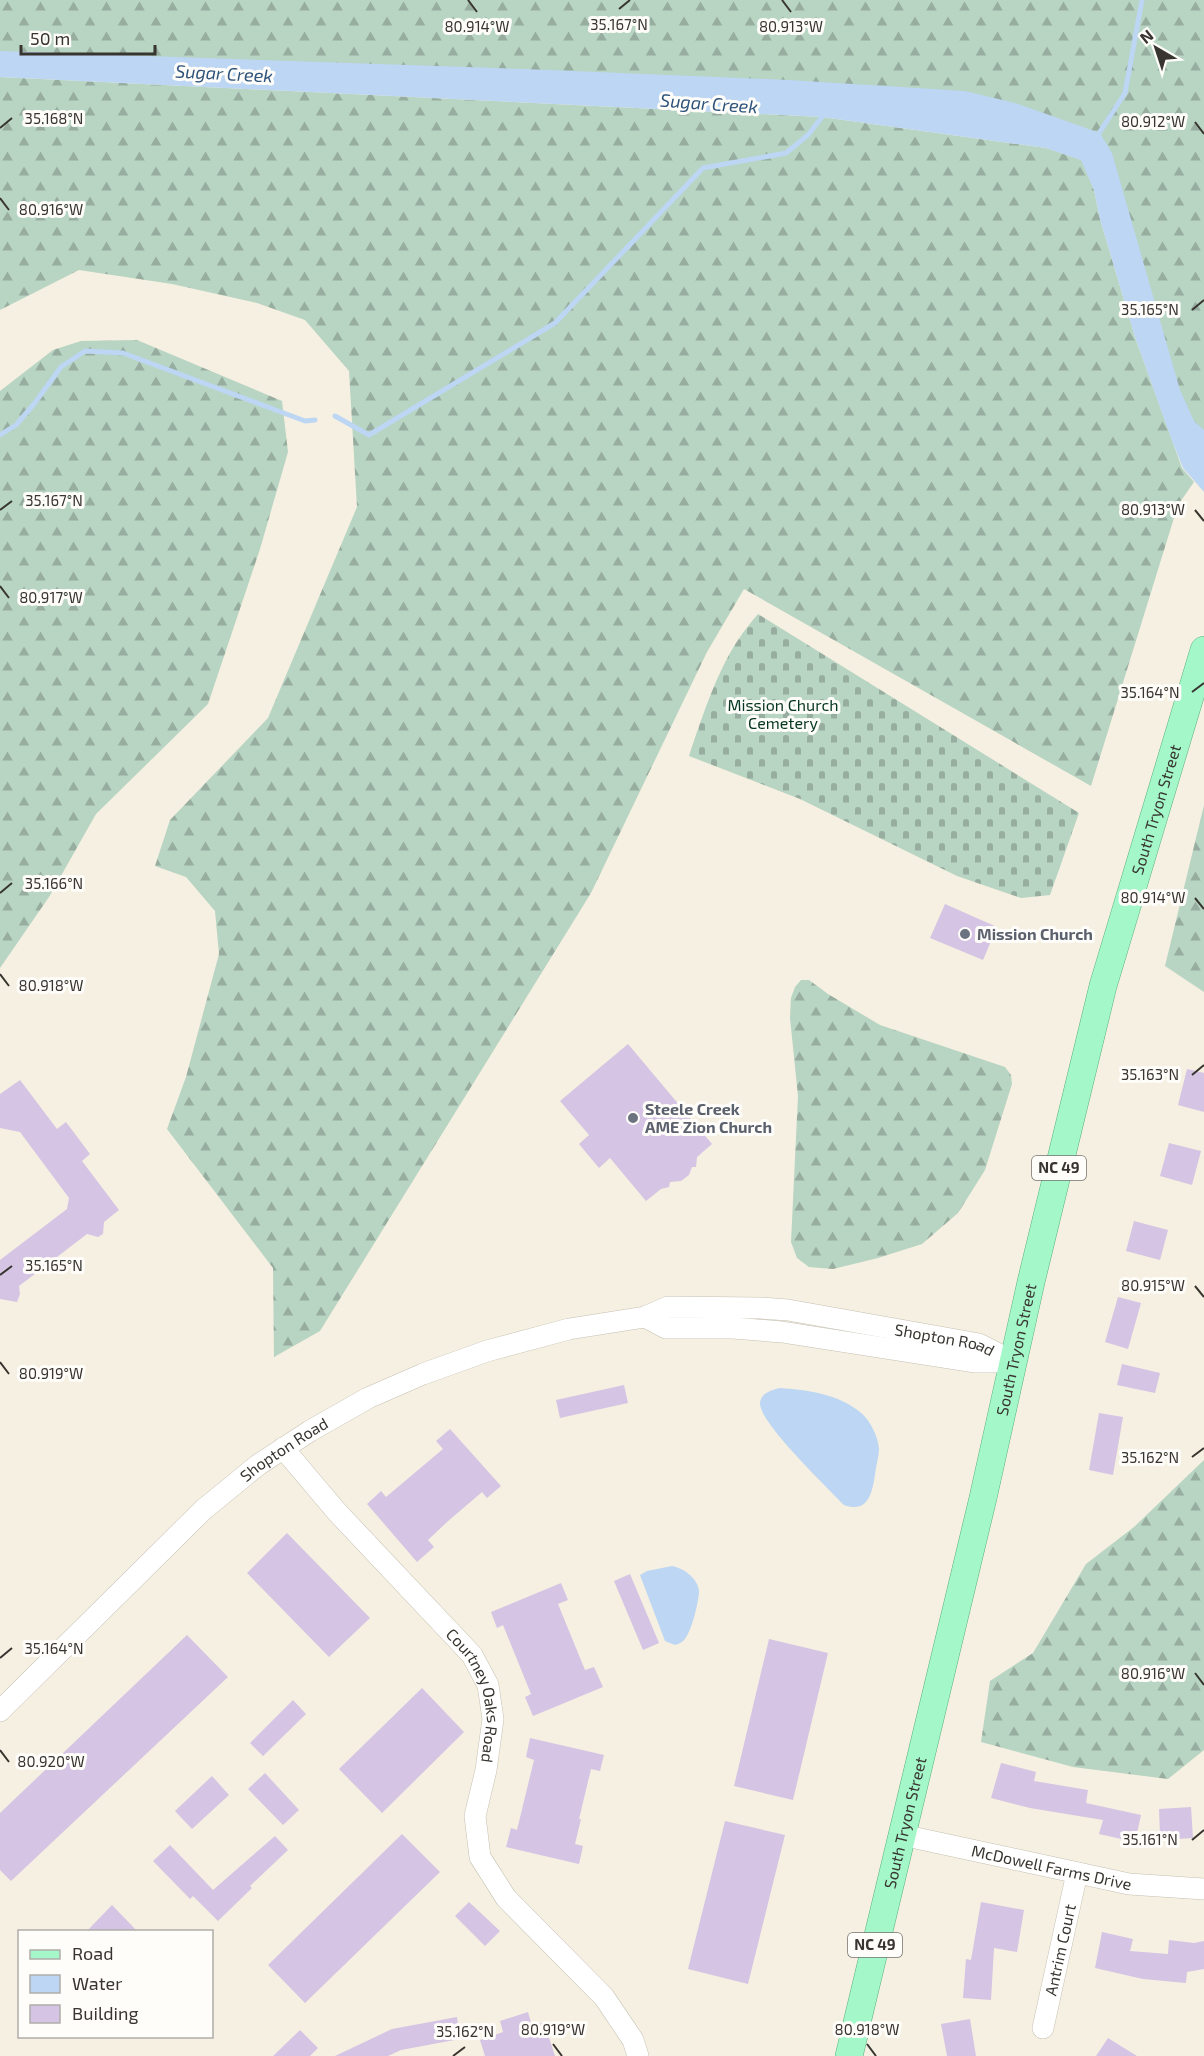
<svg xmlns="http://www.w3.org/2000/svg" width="1204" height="2056" font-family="'Exo 2',sans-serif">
<defs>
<pattern id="forest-firs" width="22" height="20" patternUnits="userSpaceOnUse" patternTransform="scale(1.5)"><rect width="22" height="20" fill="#b8d4c3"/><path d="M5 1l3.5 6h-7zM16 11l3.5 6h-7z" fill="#97ad9f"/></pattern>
<pattern id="cemetery-stones" width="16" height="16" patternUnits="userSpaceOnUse" patternTransform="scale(1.5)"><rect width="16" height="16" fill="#b8d4c3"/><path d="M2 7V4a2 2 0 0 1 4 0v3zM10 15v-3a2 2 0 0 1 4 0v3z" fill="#97ad9f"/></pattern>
</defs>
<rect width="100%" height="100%" fill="#f5f0e1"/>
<path fill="url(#forest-firs)" d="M0,0H1204V439L1185,423L1090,147L990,122L0,64Z
M0,77L822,117L1046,148L1082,160L1094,190L1100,219L1135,337L1182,468L1194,482L1178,505L1091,786L744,589L707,652L591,893L320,1331L274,1357L273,1268L167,1129L186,1077L219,954L215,911L186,877L155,866L170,820L268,718L357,507L349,371L305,320L257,303L172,284L79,270L0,310Z
M137,340L282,401L288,452L260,549L208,704L96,814L49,897L0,968V391L53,350L81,341Z
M1204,805V992L1165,966Z
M801,980H809L828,994L880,1025L1005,1067L1011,1075L1012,1084L985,1170L958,1213L922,1244L878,1258L833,1269L809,1267L797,1258L791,1242L798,1096L790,1018L791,998L795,987Z
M1204,1460V1750L1168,1779L1073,1767L981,1742L990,1681L1033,1653L1086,1564L1134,1527Z"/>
<path fill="url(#cemetery-stones)" d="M758,614L1079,813L1050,895L1021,898L957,876L800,799L689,756C701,720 717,671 738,640C744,631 751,622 758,614Z"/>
<path fill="#bdd6f3" d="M0,51L550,70L789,80L965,91L1015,103L1100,133L1112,153L1180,390L1194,421L1204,430V492L1183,468L1171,438L1135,337L1100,219L1094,190L1081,160L1046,148L822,117L0,77Z
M780,1388C808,1390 838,1394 860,1412C870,1420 878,1436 879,1449C879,1455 877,1462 876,1468C873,1487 871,1515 844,1505C827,1487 761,1424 760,1404C760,1393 772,1390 780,1388Z
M672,1566C683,1568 698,1578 699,1591C699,1601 691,1635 683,1641C681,1643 678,1644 675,1645L665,1641L640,1575L647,1571Z"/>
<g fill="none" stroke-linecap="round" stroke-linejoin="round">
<path stroke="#bdd6f3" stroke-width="5" d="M1096,138L1125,93L1142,0
M335,416L369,435L555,323L703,168L786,153L808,135L825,113
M0,435L16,425L34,404L61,367L85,351L123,353L305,421L315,420"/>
</g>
<path fill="#d5c4e4" d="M945,904L997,927L983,960L930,938Z
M628,1044L712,1144L697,1157L696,1167H692L689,1175L681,1181L670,1182L669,1187L661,1189L646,1201L610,1158L599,1168L579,1144L589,1135L560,1101Z
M1187,1069L1204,1073V1112L1178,1105Z
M20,1080L57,1129L66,1122L90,1154L82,1161L119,1210L104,1222L103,1234L98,1237L87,1234L19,1286L20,1294L17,1302L0,1299V1260L67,1209L69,1198L20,1132L0,1128V1094Z
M1169,1143L1201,1151L1192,1185L1160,1176Z
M1134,1221L1168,1230L1160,1260L1126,1251Z
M1118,1297L1141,1303L1128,1349L1105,1342Z
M1122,1364L1160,1373L1155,1393L1117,1385Z
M624,1385L628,1403L560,1418L556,1400Z
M1099,1413L1123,1417L1113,1475L1089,1470Z
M450,1429L501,1486L487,1498L482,1492L447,1522L428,1540L434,1547L417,1562L367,1504L381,1491L386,1497L443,1449L436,1441Z
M287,1533L370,1618L329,1657L247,1573Z
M630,1574L659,1643L643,1650L614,1581Z
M561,1583L568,1600L558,1604L585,1670L594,1667L603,1687L533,1716L525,1697L531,1694L503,1625L497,1628L491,1612Z
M187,1635L228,1677L11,1881L0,1870V1813Z
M769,1639L828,1653L793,1800L734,1786Z
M422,1688L464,1732L382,1813L339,1769Z
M293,1700L306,1714L263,1756L250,1743Z
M530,1738L604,1755L600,1771L591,1769L579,1819H581L575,1844L583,1846L579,1864L506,1847L511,1828L517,1830L534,1760L526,1757Z
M1001,1763L1036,1772L1034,1781L1088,1790L1086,1803L1141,1815L1135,1842L1099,1834L1103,1820L1030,1808L991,1798Z
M265,1773L299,1810L283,1825L248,1789Z
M212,1776L229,1795L192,1829L175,1811Z
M1191,1807L1193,1838L1177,1839V1835L1160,1836L1159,1809Z
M725,1821L785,1835L748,1984L688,1969Z
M402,1834L440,1872L305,2003L268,1965Z
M275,1836L288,1850L250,1886L252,1888L218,1921L193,1896L190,1899L153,1861L170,1845L213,1890Z
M469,1902L500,1931L485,1946L455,1916Z
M981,1902L1024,1910L1017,1952L994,1948L991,2000L963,1998L966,1959L971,1960Z
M112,1905L138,1932H86Z
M1102,1932L1133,1939L1130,1951L1168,1954L1169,1940L1194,1943L1204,1941V1969L1187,1972L1186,1983L1143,1979L1095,1968Z
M528,2012L532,2026L544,2022L555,2056H485L480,2040L503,2032L500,2021Z
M457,2017L460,2039L401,2050L388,2056H335L392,2029Z
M970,2019L976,2056H947L941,2024Z
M300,2030L318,2048L310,2056H273Z
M1108,2038L1137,2056H1096Z"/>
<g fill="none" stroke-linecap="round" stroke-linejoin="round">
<defs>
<g id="minor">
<path d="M645,1317L666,1328H733L782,1332L974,1362H1010"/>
<path id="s1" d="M283,1448L337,1512L472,1655L488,1685L493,1719L486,1770L475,1816L480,1857L506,1898L604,1997L633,2040L638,2056"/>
<path id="s2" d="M0,1711L203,1510L258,1465L310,1431L368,1398L423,1374L487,1351L569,1329L645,1317L668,1307L760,1308L788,1310L979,1344L1014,1362"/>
<path id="s3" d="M902,1835L1129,1884L1204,1889"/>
<path id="s4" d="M1043,2028L1077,1873"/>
</g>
<g id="major">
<path id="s5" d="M849,2056L983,1498L1031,1282L1103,986L1204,650"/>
</g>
</defs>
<use href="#minor" stroke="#c5c0b2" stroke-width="22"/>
<use href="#major" stroke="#57b07c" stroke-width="28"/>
<use href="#minor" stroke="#fff" stroke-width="21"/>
<use href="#major" stroke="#a4f7c9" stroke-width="27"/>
</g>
<path fill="none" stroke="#383530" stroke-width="2" d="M468,0L477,12M782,0L791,12M619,9L630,0M1195,122L1204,134M0,128L12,118M0,198L9,210M1192,310L1204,300M0,510L12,501M1195,510L1204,521M0,586L9,598M1192,692L1204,683M0,893L12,883M1195,898L1204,909M0,974L9,986M1192,1075L1204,1065M0,1275L12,1266M1195,1286L1204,1297M0,1362L9,1374M1192,1457L1204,1448M0,1658L12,1648M1195,1673L1204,1685M0,1750L9,1762M1192,1840L1204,1830M553,2044L562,2056M867,2044L876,2056M453,2056L465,2047"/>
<g fill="#6b7280" stroke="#fefdfa" stroke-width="2">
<circle cx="965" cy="934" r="6"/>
<circle cx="633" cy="1118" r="6"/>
</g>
<g text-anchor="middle" stroke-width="6" stroke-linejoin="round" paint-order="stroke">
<g fill="#fefdfa" stroke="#73716d" stroke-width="1.5">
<rect x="1032" y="1156" width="54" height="24" rx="4.5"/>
<rect x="848" y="1933" width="54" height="24" rx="4.5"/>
</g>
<g font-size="15" font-weight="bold" fill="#383530">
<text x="1059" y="1173">NC 49</text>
<text x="875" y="1950">NC 49</text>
</g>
<g font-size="16" fill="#053621" stroke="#fefdfa">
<text x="783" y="711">Mission Church<tspan x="783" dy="18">Cemetery</tspan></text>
</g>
<g font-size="16" fill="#383530" stroke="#fefdfa">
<text dy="6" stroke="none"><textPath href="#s5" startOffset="1284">South Tryon Street</textPath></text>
<text dy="6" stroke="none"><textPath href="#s2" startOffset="1080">Shopton Road</textPath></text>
<text dy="6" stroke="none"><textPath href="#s5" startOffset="726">South Tryon Street</textPath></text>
<text dy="6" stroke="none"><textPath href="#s2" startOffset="387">Shopton Road</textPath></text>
<text dy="6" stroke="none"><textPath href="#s1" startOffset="320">Courtney Oaks Road</textPath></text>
<text dy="6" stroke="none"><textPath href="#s5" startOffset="240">South Tryon Street</textPath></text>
<text dy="6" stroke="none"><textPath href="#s3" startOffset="153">McDowell Farms Drive</textPath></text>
<text dy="6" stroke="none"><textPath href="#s4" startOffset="80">Antrim Court</textPath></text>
</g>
<g font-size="16" font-weight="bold" fill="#5b616d" stroke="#fefdfa" text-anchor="start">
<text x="977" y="940">Mission Church</text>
<text x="645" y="1115">Steele Creek<tspan x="645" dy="18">AME Zion Church</tspan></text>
</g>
<g font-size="18" font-style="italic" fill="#2f547b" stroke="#fefdfa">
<text transform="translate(224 74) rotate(3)" y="6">Sugar Creek</text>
<text transform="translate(709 104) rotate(4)" y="6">Sugar Creek</text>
</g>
</g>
<g font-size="15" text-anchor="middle" fill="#383530" stroke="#fefdfa" stroke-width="6" stroke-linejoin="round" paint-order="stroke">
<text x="619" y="30">35.167°N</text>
<text x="791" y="32">80.913°W</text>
<text x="477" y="32">80.914°W</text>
<text x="54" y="124">35.168°N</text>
<text x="1153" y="127">80.912°W</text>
<text x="51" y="215">80.916°W</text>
<text x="1150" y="315">35.165°N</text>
<text x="54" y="506">35.167°N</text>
<text x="1153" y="515">80.913°W</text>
<text x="51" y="603">80.917°W</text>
<text x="1150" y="698">35.164°N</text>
<text x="54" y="889">35.166°N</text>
<text x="1153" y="903">80.914°W</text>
<text x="51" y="991">80.918°W</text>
<text x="1150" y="1080">35.163°N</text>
<text x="54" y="1271">35.165°N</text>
<text x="1153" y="1291">80.915°W</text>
<text x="51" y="1379">80.919°W</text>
<text x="1150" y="1463">35.162°N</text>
<text x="54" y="1654">35.164°N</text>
<text x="1153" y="1679">80.916°W</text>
<text x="51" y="1767">80.920°W</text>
<text x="1150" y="1845">35.161°N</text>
<text x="553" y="2035">80.919°W</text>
<text x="867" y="2035">80.918°W</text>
<text x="465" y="2037">35.162°N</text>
</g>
<rect x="18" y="1930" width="195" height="108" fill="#fefdfa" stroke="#afada9" stroke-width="1.5"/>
<rect x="30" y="1950" width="30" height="9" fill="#a4f7c9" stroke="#afada9" stroke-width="1.5"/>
<text x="72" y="1960" font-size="18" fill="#383530">Road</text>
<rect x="30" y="1975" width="30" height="18" fill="#bdd6f3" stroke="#afada9" stroke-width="1.5"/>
<text x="72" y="1990" font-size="18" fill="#383530">Water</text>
<rect x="30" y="2005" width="30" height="18" fill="#d5c4e4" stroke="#afada9" stroke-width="1.5"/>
<text x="72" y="2020" font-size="18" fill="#383530">Building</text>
<g transform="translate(1156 48) rotate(321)" stroke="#fefdfa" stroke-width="4.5" paint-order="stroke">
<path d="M0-4.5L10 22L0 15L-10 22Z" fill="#383530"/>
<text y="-9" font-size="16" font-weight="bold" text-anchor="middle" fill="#383530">N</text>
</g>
<path d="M21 45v9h134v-9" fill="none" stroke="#383530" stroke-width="3"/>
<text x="30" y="45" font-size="18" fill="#383530" stroke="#fefdfa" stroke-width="4.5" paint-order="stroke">50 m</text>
</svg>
